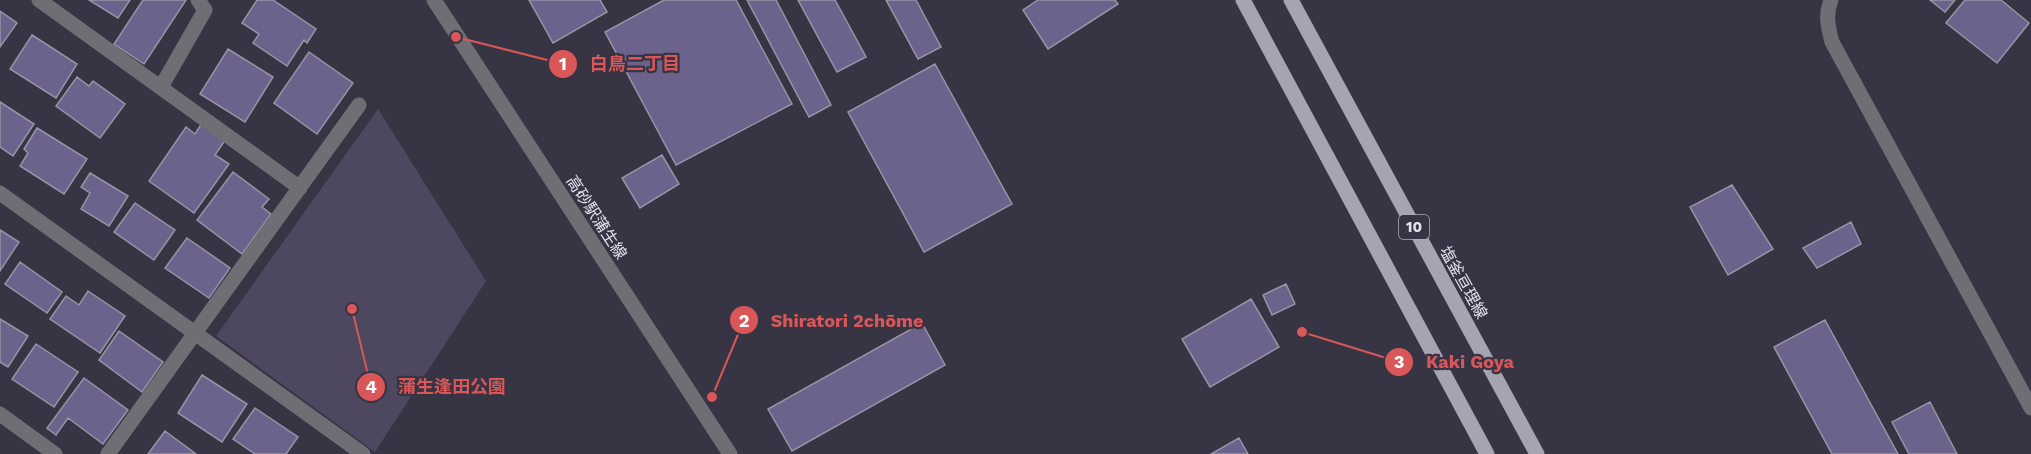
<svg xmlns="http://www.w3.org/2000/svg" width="2031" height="454" font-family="'Work Sans','Noto Sans JP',sans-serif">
<rect width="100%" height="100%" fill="#373443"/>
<path fill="#4d485f" d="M378,109L486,281L375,452L216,336Z"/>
<path fill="#6b638b" stroke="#9794a6" stroke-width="1.5" d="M89,0H130L118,18Z
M143,0H186L144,64L114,44Z
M257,0H273L316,29L307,43L304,40L287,66L253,43L259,34L242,23Z
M529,0H600L607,12L553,43Z
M664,0H736L792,104L676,165L605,32Z
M747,0H776L831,105L809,117Z
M798,0H835L866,57L837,72Z
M886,0H916L941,47L918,59Z
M1038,0H1115L1118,4L1048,49L1023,10Z
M1930,0H1955L1945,12Z
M1965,0H2001L2029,23L1997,63L1946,23Z
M0,11L17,23L0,47Z
M32,35L77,64L56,98L10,69Z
M228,49L273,77L245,122L200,94Z
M309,52L353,83L317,134L274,103Z
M935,64L1012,204L924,252L848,112Z
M77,77L89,86L93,81L125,104L100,138L56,106Z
M0,102L34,124L13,156L0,147Z
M202,123L226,139L215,155L229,164L194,213L149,181L186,127L195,134Z
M37,128L87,159L64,194L20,166L28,153L24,149Z
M662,155L679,184L640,208L622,178Z
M233,172L269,199L262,207L271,214L242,254L197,220Z
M90,173L128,196L109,226L81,209L90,193L81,187Z
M1732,185L1773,249L1728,275L1690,207Z
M135,203L175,230L154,260L114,232Z
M1851,222L1861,244L1817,268L1803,248Z
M0,230L19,242L0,271Z
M187,238L230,268L209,298L165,268Z
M20,262L62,292L47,313L5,284Z
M1286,284L1295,304L1272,315L1263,295Z
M88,291L125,316L100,353L50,319L66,296L79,305Z
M1251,299L1279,347L1210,387L1182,339Z
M0,319L28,336L8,367L0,362Z
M1825,320L1898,454H1832L1774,347Z
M922,323L945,365L792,451L768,409Z
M119,331L163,362L142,392L99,360Z
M36,344L78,372L54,407L12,379Z
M202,375L247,404L222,442L178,413Z
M84,378L128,410L103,444L68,418L56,435L47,428Z
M1930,402L1957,454H1909L1892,422Z
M255,408L298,437L286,454H255L233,439Z
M165,431L196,454H148Z
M1239,438L1248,454H1211Z"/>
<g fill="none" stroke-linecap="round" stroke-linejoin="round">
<path stroke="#6f6e75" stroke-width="15" d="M39,0L300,188
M161,87L205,10L198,0
M0,193L363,454
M0,414L55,454
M108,454L359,105"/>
<path stroke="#6f6e75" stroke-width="15" d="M434,0L730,454
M1831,0C1825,15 1828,27 1832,42L2031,408"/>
<path stroke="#a6a3b3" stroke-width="15" d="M1243,0L1487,454
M1291,0L1537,454"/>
</g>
<g text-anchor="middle" stroke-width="4.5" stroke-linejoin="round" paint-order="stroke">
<rect fill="#373443" stroke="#afadb9" stroke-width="1.5" x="1399" y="215" width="30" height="24" rx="4.5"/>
<g font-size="15" font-weight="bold" fill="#e3e1eb">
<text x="1414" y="232">10</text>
</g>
<g font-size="16" fill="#e3e1eb" stroke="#373443">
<text transform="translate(597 217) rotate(57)" y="6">高砂駅蒲生線</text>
<text transform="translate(1464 282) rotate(61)" y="6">塩釜亘理線</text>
</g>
</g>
<path fill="none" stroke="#d95659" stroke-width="2" d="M456 37L563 64M712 397L744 320M1302 332L1399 362M352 309L371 387"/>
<g fill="#d95659" stroke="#373443" stroke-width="2">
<circle cx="456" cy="37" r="6"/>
<circle cx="712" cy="397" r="6"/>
<circle cx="1302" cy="332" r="6"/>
<circle cx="352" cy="309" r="6"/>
<circle cx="563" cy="64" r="15"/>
<circle cx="744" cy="320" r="15"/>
<circle cx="1399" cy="362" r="15"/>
<circle cx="371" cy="387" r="15"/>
</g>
<g font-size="18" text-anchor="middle" font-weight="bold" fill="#fff">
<text x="563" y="70">1</text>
<text x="744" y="327">2</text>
<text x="1399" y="368">3</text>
<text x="371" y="393">4</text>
</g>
<g font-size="18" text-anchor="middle" font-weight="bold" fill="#d95659" stroke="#373443" stroke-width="4.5" stroke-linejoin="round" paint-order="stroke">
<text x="635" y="70">白鳥二丁目</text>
<text x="847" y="327">Shiratori 2chōme</text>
<text x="1470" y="368">Kaki Goya</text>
<text x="452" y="393">蒲生逢田公園</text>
</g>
</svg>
